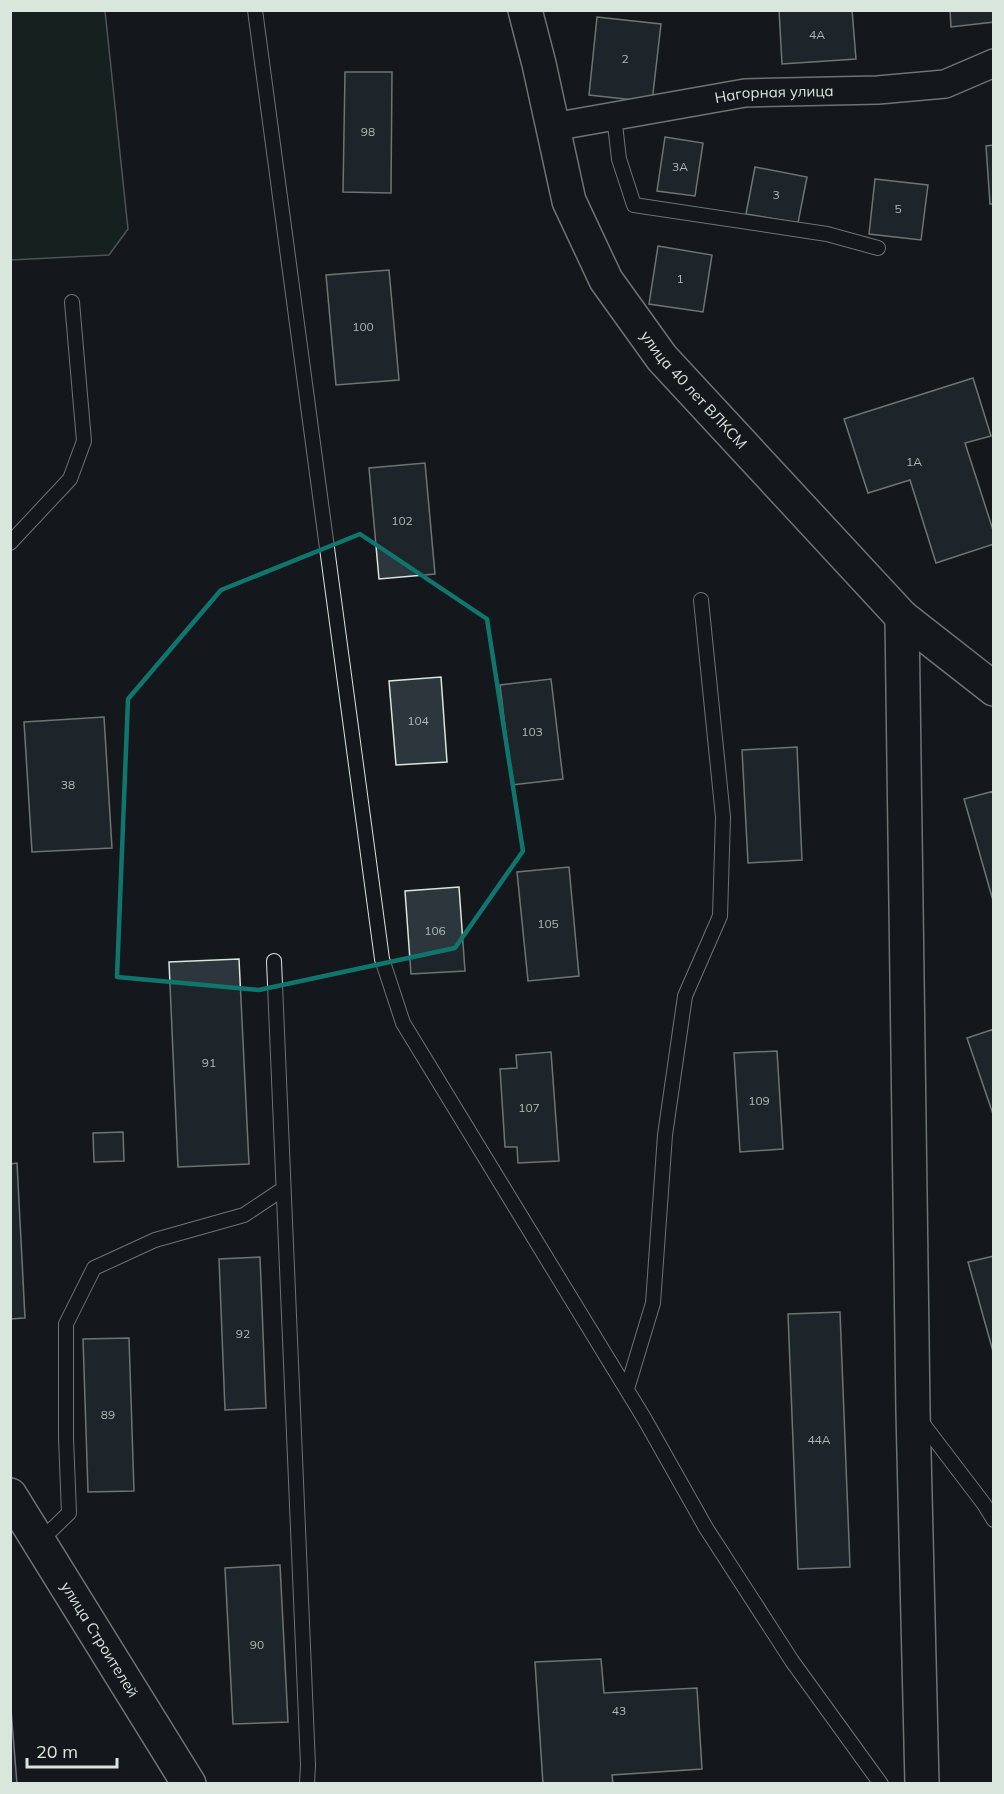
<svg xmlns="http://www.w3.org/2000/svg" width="1004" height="1794" font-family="Mulish,sans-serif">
<rect width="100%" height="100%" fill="#14181c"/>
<path fill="#1a2d24" stroke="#939e99" stroke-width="1.5" d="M10,11H105L128,229L109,255L11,260Z"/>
<path fill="#2c363c" stroke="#d8e6dc" stroke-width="1.5" d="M779,10H852L856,59L782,64Z
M950,10H994V22L951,27Z
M597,17L661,24L652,102L589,95Z
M345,72H392L391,193L343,192Z
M665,137L703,143L695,196L657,191Z
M994,145V204H990L986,146Z
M755,167L807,177L798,223L746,214Z
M875,179L928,185L921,240L869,234Z
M658,246L712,255L703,312L649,304Z
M389,270L399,380L336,385L326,275Z
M973,378L991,436L965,443L994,533V544L936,563L910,480L868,493L844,419Z
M425,463L435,574L379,579L369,468Z
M441,677L447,762L396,765L389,681Z
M551,679L563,779L512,785L500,685Z
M104,717L112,848L32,852L24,722Z
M797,747L802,860L748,863L742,750Z
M994,791V904L964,799Z
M569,867L579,976L528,981L517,872Z
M459,887L465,971L411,974L405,891Z
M239,959L249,1164L178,1167L169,962Z
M994,1029V1117L967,1038Z
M777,1051L783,1149L740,1152L734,1053Z
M551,1052L559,1161L518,1163L517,1147H505L500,1069L517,1068L516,1055Z
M123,1132L124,1161L94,1162L93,1133Z
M17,1163L25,1318L10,1319V1164Z
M994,1256V1355L968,1262Z
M260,1257L266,1408L225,1410L219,1259Z
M840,1312L850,1567L798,1569L788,1314Z
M129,1338L134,1491L88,1492L83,1339Z
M280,1565L288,1722L233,1724L225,1568Z
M601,1659L604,1693L697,1688L702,1769L612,1775L613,1784H543L535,1662Z
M10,1697L17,1784H10Z"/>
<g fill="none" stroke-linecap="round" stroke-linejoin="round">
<defs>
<path id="service" d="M255,10L382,959L403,1023L644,1418L706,1528L792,1661L881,1784
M614,116L619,159L634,205L827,234L878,248
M10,543L70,479L84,441L72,302
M274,961L308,1765L307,1784
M627,1389L653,1303L665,1135L685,996L720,916L723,817L701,600
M920,1420L984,1504L994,1520
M39,1542L69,1513L66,1438V1324L94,1268L155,1240L244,1215L283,1189"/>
<g id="minor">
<path id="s1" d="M553,127L745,93L878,90L945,84L994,63"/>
</g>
<g id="tertiary">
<path id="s2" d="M525,10L539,64L569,201L606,280L662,358L902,617L994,689"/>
<path d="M902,617L913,1411L922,1784"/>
<path id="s3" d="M10,1495L189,1784"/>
</g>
</defs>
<use href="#service" stroke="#d8e6dc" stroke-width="16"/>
<use href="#minor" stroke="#d8e6dc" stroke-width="30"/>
<use href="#tertiary" stroke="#d8e6dc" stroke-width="36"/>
<use href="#service" stroke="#14181c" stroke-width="14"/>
<use href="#minor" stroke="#14181c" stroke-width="27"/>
<use href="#tertiary" stroke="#14181c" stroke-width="33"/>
</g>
<path d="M0 0H1004V1794H0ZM360,534L487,619L523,851L455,948L259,990L117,977L128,699L221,590Z" fill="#14181c" fill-opacity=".55" fill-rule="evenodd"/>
<path fill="none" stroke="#0f766e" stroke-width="4.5" stroke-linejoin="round" d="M360,534L487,619L523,851L455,948L259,990L117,977L128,699L221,590Z"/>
<g text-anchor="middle" stroke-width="4.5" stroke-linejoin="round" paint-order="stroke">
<g font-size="12" fill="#adbab4">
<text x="817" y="39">4А</text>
<text x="625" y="63">2</text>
<text x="368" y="136">98</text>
<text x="680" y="171">3А</text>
<text x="776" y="199">3</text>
<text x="898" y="213">5</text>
<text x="680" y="283">1</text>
<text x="363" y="331">100</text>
<text x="914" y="466">1А</text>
<text x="402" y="525">102</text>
<text x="418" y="725">104</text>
<text x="532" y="736">103</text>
<text x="68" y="789">38</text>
<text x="548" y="928">105</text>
<text x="435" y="935">106</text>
<text x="209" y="1067">91</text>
<text x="759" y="1105">109</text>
<text x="529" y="1112">107</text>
<text x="243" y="1338">92</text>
<text x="108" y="1419">89</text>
<text x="819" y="1444">44А</text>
<text x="257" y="1649">90</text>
<text x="619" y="1715">43</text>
</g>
<g font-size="15" fill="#d8e6dc" stroke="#14181c">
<text dy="5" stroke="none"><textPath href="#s1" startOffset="224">Нагорная улица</textPath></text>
<text dy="5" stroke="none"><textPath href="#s2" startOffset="424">улица 40 лет ВЛКСМ</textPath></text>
<text dy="5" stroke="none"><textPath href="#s3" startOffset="170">улица Строителей</textPath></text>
</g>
</g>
<rect width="1004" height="1794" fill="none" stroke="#d8e6dc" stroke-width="24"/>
<path d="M27 1758v9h90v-9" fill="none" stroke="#d8e6dc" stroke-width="3"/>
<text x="36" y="1758" font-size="18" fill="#d8e6dc" stroke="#14181c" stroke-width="4.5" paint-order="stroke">20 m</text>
</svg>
